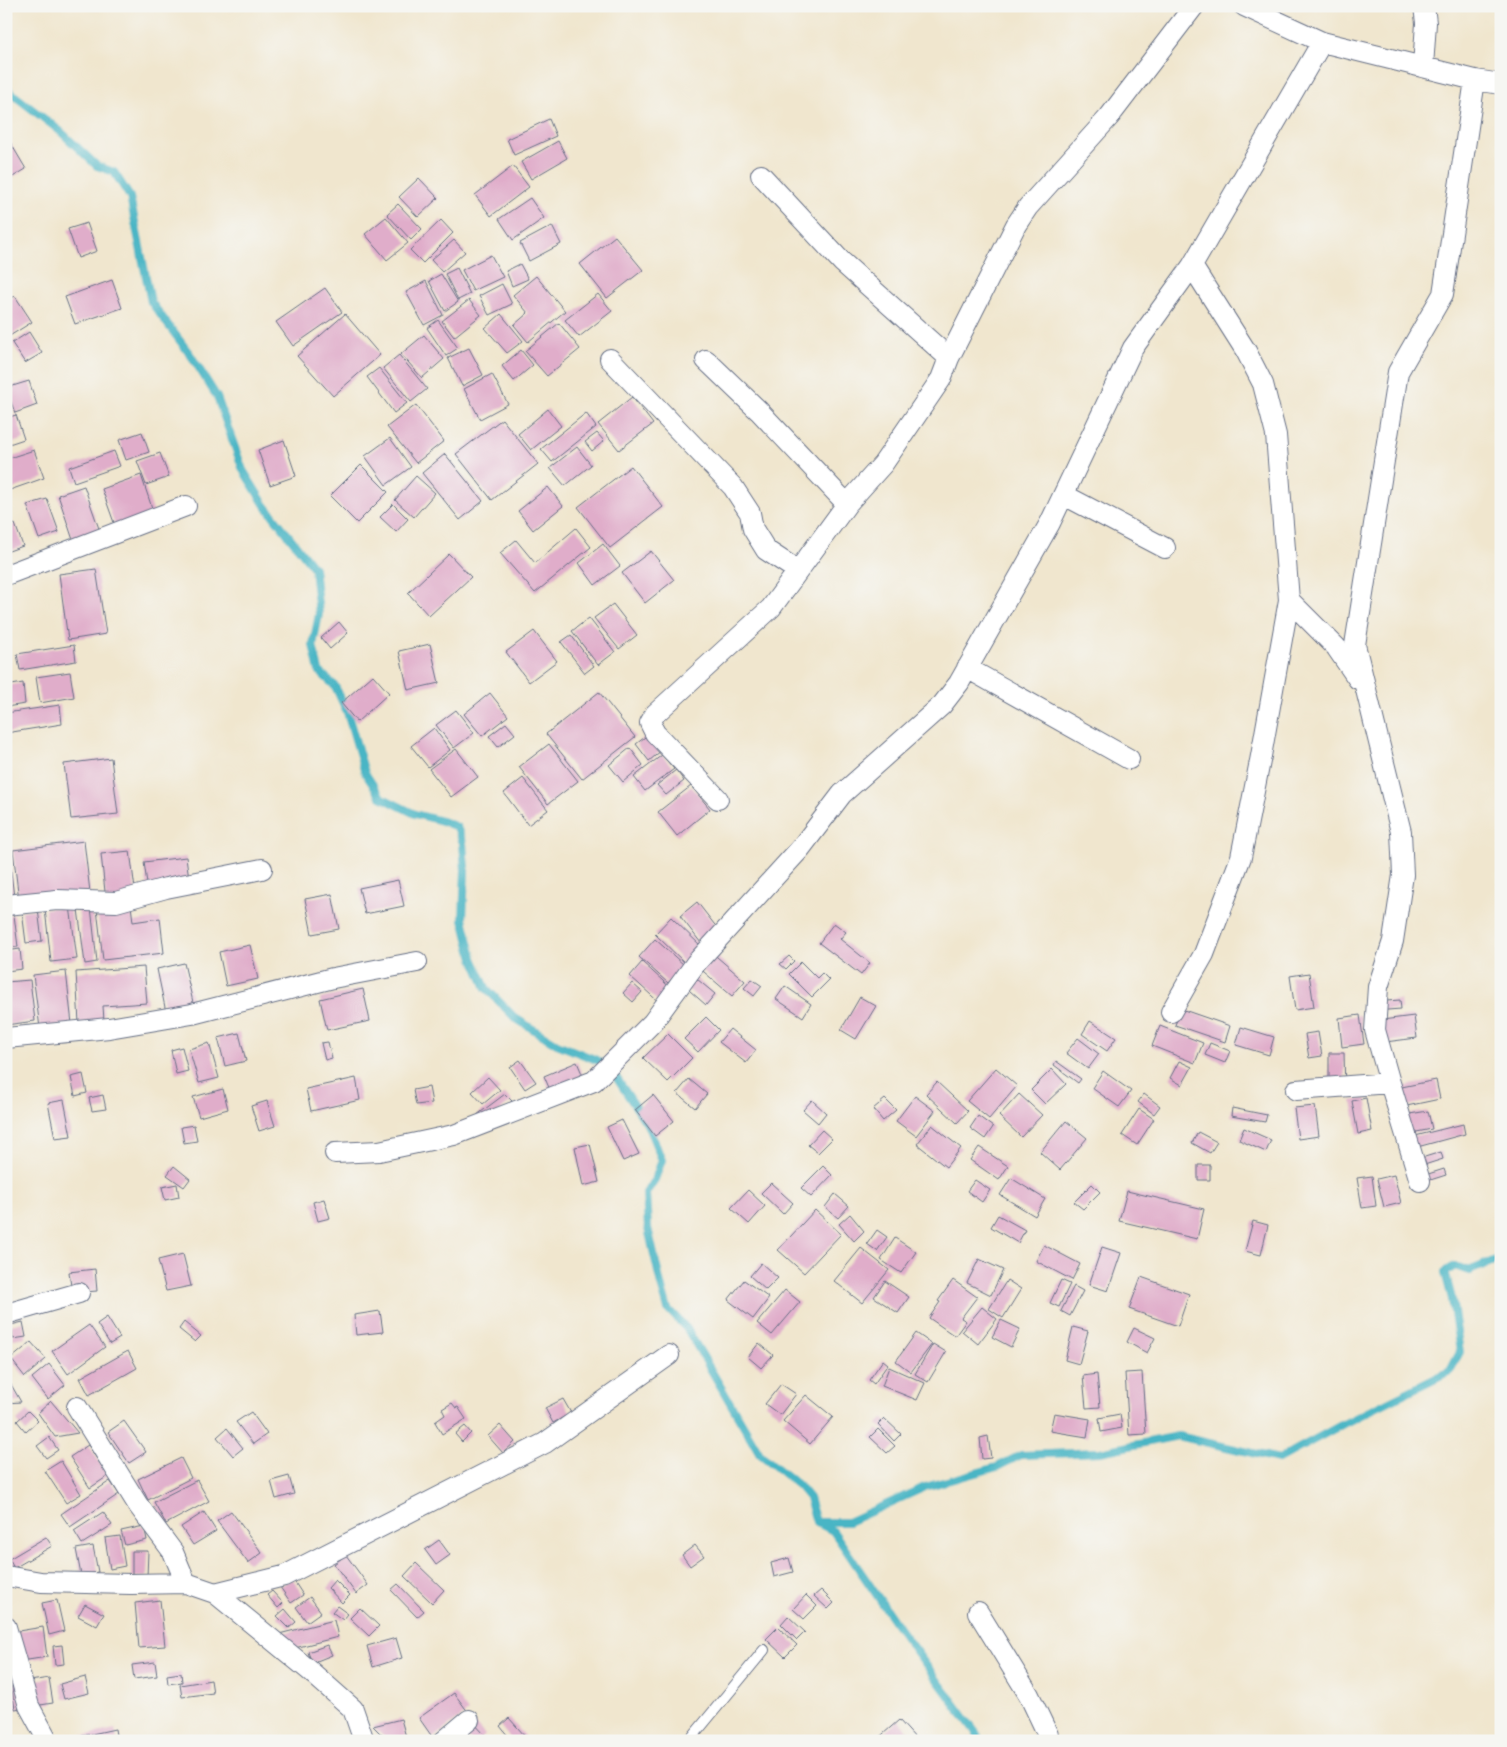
<svg xmlns="http://www.w3.org/2000/svg" width="1507" height="1747" font-family="'Comic Neue',sans-serif">
<rect width="100%" height="100%" fill="#f6f6f2"/>
<filter id="ink" filterUnits="userSpaceOnUse"><feTurbulence type="fractalNoise" baseFrequency=".02" numOctaves="2"/><feDisplacementMap in="SourceGraphic" scale="10" xChannelSelector="R" yChannelSelector="G"/><feConvolveMatrix kernelMatrix="1 2 1 2 8 2 1 2 1" color-interpolation-filters="sRGB"/></filter>
<filter id="wash" filterUnits="userSpaceOnUse"><feTurbulence type="fractalNoise" baseFrequency=".0096" numOctaves="4" result="noise"/><feDisplacementMap in="SourceGraphic" scale="20" xChannelSelector="R" yChannelSelector="G"/><feGaussianBlur stdDeviation="1.12" result="paint"/><feColorMatrix in="noise" values="0 0 0 0 0 0 0 0 0 0 0 0 0 0 0 0 0 1.4 0 .05"/><feComposite in="paint" operator="in"/></filter>
<g filter="url(#wash)">
<rect width="100%" height="100%" fill="#f0e6ce"/>
<g fill="none" stroke-linecap="round" stroke-linejoin="round">
<path stroke="#48b5c5" stroke-width="8" d="M6,85L10,92L60,131L97,166L114,172L130,197L151,302L192,357L217,397L243,470L264,504L314,568L319,614L313,645L319,671L335,686L347,712L365,773L381,797L415,814L442,821L457,827L463,843L465,870L463,919L473,958L486,988L515,1018L557,1044L599,1061L610,1068L647,1124L662,1160L655,1179L646,1193L648,1228L661,1285L668,1309L687,1329L760,1454L799,1486L809,1498L816,1522L833,1531L899,1628L982,1741
M818,1522H848L925,1487L997,1467L1021,1455L1100,1452L1178,1436L1279,1459L1345,1423L1450,1371L1460,1352L1452,1299L1445,1272L1455,1266L1469,1271L1501,1258"/>
</g>
<g id="blocks">
<path fill="#e0adca" d="M549,119L556,136L514,155L507,139Z
M558,141L567,158L531,179L521,162Z
M10,142L26,169L6,181V144Z
M513,166L529,187L491,216L475,195Z
M419,178L438,198L418,217L399,197Z
M530,198L544,218L513,240L499,219Z
M398,204L422,229L411,240L387,214Z
M386,217L408,243L387,260L365,234Z
M441,220L453,233L423,263L410,250Z
M87,223L97,251L78,258L68,229Z
M552,226L561,244L529,261L520,243Z
M615,236L643,270L607,298L580,264Z
M454,240L465,252L442,272L431,260Z
M491,255L503,277L473,291L462,270Z
M520,264L528,279L512,286L506,271Z
M457,268L470,294L458,300L445,274Z
M441,274L458,302L445,311L429,281Z
M536,276L565,311L528,342L514,325L528,313L513,295Z
M112,280L122,308L75,324L65,297Z
M426,281L443,315L424,325L406,292Z
M502,284L512,304L489,315L479,296Z
M325,288L342,312L293,346L276,322Z
M598,294L612,311L579,337L565,320Z
M15,296L32,322L8,337L6,334V301Z
M469,300L481,315L454,337L442,321Z
M345,314L380,355L333,396L297,356Z
M501,314L523,341L507,353L485,328Z
M438,320L458,348L446,356L427,328Z
M559,323L580,349L547,376L525,351Z
M29,332L42,353L25,363L12,343Z
M424,335L444,359L422,378L401,354Z
M469,348L483,375L462,386L448,358Z
M521,350L533,365L514,381L502,366Z
M399,355L427,389L411,402L383,368Z
M379,368L407,403L394,413L367,377Z
M492,374L508,404L480,419L464,389Z
M29,381L37,405L15,413L6,388Z
M632,397L653,424L619,450L598,424Z
M416,405L444,441L416,463L387,427Z
M548,409L561,426L531,450L518,434Z
M586,413L596,427L552,462L541,449Z
M16,415L24,439L6,445V418Z
M502,419L538,464L492,500L456,454Z
M142,432L149,452L126,460L119,440Z
M597,433L604,441L592,451L585,442Z
M390,438L411,467L386,485L365,456Z
M284,440L296,476L270,485L258,450Z
M577,447L591,465L565,486L550,468Z
M34,450L44,478L7,491L6,459Z
M114,451L120,466L74,482L69,467Z
M160,453L169,477L146,485L137,461Z
M445,454L483,501L460,520L422,473Z
M361,465L388,492L357,523L330,496Z
M631,466L663,507L610,548L578,507Z
M141,475L155,517L117,531L102,489Z
M416,476L435,493L414,517L395,500Z
M84,486L103,540L76,549L58,495Z
M548,487L563,506L533,530L518,511Z
M47,499L59,532L39,539L27,505Z
M393,504L408,519L396,532L380,517Z
M15,524L23,546L6,552V527Z
M576,528L591,547L535,593L500,553L516,540L535,563Z
M603,544L620,566L595,585L579,563Z
M651,551L674,580L645,603L622,573Z
M449,554L471,577L429,616L408,593Z
M96,569L106,634L68,640L59,574Z
M613,604L637,635L619,649L594,618Z
M589,618L615,652L598,665L572,631Z
M339,622L348,633L330,649L321,638Z
M534,631L557,661L529,682L506,652Z
M571,635L594,666L585,673L561,642Z
M430,644L439,683L408,690L399,651Z
M74,645L76,661L20,670L17,654Z
M70,672L74,697L40,703L36,677Z
M373,675L389,693L357,722L341,703Z
M23,683L25,704L6,707V686Z
M599,692L635,737L582,779L546,734Z
M490,693L508,716L482,736L464,714Z
M60,705L62,724L6,733V713Z
M456,710L474,733L454,748L436,725Z
M506,723L515,734L498,747L489,736Z
M434,728L450,750L428,767L411,746Z
M649,734L662,750L649,761L636,744Z
M549,744L578,781L548,804L519,767Z
M630,748L643,765L623,782L609,765Z
M456,749L478,777L451,797L429,769Z
M662,755L674,769L645,791L634,777Z
M111,758L118,814L71,819L64,764Z
M676,770L684,781L666,795L657,785Z
M523,778L548,810L528,825L504,793Z
M691,786L710,809L677,836L658,812Z
M84,841L90,892L19,900L13,850Z
M130,851L136,897L106,901L101,854Z
M6,855H9L14,897L6,898Z
M186,857L191,893L149,898L144,862Z
M398,880L404,906L365,914L359,888Z
M332,894L339,929L312,934L305,899Z
M697,902L718,929L701,943L680,916Z
M131,905L133,922L160,918L164,953L103,960L97,909Z
M70,906L77,959L51,962L45,909Z
M91,907L97,962L85,964L78,909Z
M38,909L42,941L26,943L22,911Z
M6,915H14L18,947L6,948Z
M671,917L704,949L688,966L655,934Z
M834,923L846,932L840,939L870,963L861,975L819,943Z
M655,939L684,965L668,983L639,957Z
M250,945L258,979L226,986L219,952Z
M20,949L22,969L6,971V951Z
M710,951L745,981L732,996L697,966Z
M789,956L794,961L786,969L780,964Z
M642,962L674,991L662,1005L630,976Z
M801,962L817,978L822,973L829,980L812,997L789,974Z
M184,963L195,1011L167,1017L157,969Z
M144,967L147,1003L103,1006L104,1021L79,1023L76,972Z
M66,971L72,1024L40,1028L33,975Z
M1309,973L1314,1007L1295,1010L1290,976Z
M691,974L715,994L706,1005L682,984Z
M752,979L762,986L754,996L744,988Z
M30,980L35,1021L6,1025V982Z
M632,983L642,992L633,1002L623,993Z
M785,986L811,1004L803,1017L776,999Z
M363,989L370,1021L327,1030L320,999Z
M860,997L876,1006L856,1039L841,1030Z
M1400,1000L1401,1009L1374,1011L1373,1002Z
M1181,1009L1230,1026L1225,1042L1175,1025Z
M1360,1015L1364,1044L1342,1047L1339,1018Z
M1414,1016L1417,1038L1377,1043L1374,1021Z
M706,1017L719,1030L698,1052L684,1039Z
M1090,1021L1116,1038L1107,1051L1082,1034Z
M1160,1026L1203,1043L1195,1063L1152,1046Z
M1241,1027L1274,1037L1269,1055L1236,1045Z
M730,1029L756,1050L746,1063L719,1042Z
M1318,1032L1322,1056L1309,1058L1305,1034Z
M239,1033L246,1061L225,1066L218,1038Z
M668,1034L692,1058L668,1082L643,1058Z
M1078,1038L1099,1054L1088,1069L1066,1053Z
M328,1042L332,1058L325,1060L321,1043Z
M209,1043L219,1078L199,1083L189,1049Z
M1210,1043L1230,1051L1225,1063L1205,1055Z
M182,1047L188,1071L176,1074L171,1050Z
M1329,1053H1344L1345,1090H1329Z
M520,1060L536,1082L525,1089L510,1067Z
M1056,1061L1081,1079L1078,1083L1054,1065Z
M1179,1061L1192,1067L1182,1085L1170,1078Z
M577,1062L583,1076L550,1090L544,1076Z
M996,1068L1017,1086L989,1119L967,1101Z
M1052,1069L1066,1084L1045,1104L1031,1090Z
M1103,1071L1131,1091L1119,1107L1092,1088Z
M83,1074L87,1093L75,1096L71,1077Z
M488,1077L500,1090L483,1104L472,1092Z
M356,1078L360,1100L311,1111L306,1089Z
M689,1079L707,1094L695,1108L677,1093Z
M1436,1080L1440,1099L1397,1108L1392,1089Z
M937,1082L968,1111L957,1123L926,1094Z
M429,1087L432,1103L416,1105L413,1090Z
M223,1089L228,1109L199,1117L193,1097Z
M505,1094L512,1101L484,1124L477,1115Z
M1019,1094L1042,1115L1021,1137L999,1116Z
M1144,1094L1160,1106L1154,1114L1138,1102Z
M103,1095L106,1109L92,1111L89,1098Z
M653,1095L674,1121L655,1136L635,1110Z
M915,1096L935,1111L916,1136L896,1121Z
M1366,1098L1372,1131L1358,1134L1352,1101Z
M885,1099L896,1110L883,1121L873,1109Z
M64,1100L71,1136L55,1138L48,1103Z
M812,1100L826,1113L818,1123L803,1110Z
M267,1101L275,1126L259,1131L251,1106Z
M1315,1106L1319,1136L1298,1139L1294,1108Z
M1232,1108L1267,1115L1265,1122L1231,1116Z
M1139,1109L1154,1119L1137,1145L1122,1135Z
M1428,1111L1432,1129L1401,1135L1397,1116Z
M978,1116L993,1127L985,1139L970,1128Z
M622,1120L639,1154L623,1161L607,1127Z
M1066,1121L1087,1138L1060,1170L1040,1152Z
M1463,1124L1465,1134L1410,1149L1407,1138Z
M194,1125L197,1141L184,1143L181,1127Z
M932,1125L961,1148L946,1167L917,1144Z
M1244,1128L1271,1140L1266,1152L1239,1140Z
M822,1130L832,1139L818,1153L808,1145Z
M1198,1132L1217,1142L1210,1153L1192,1143Z
M590,1144L599,1182L583,1186L575,1147Z
M979,1147L1008,1166L999,1180L970,1160Z
M1441,1152L1443,1159L1418,1167L1415,1160Z
M1198,1165H1210V1180H1198Z
M174,1166L190,1179L184,1187L167,1175Z
M823,1166L832,1175L811,1197L801,1188Z
M1444,1169L1446,1175L1424,1182L1422,1176Z
M1394,1175L1401,1203L1384,1207L1377,1179Z
M1372,1176L1376,1206L1362,1208L1357,1178Z
M1011,1178L1045,1199L1035,1216L1000,1195Z
M975,1180L990,1190L982,1202L967,1191Z
M771,1183L793,1203L783,1214L761,1193Z
M177,1184L179,1197L165,1200L162,1187Z
M1092,1184L1100,1192L1083,1209L1074,1202Z
M748,1190L765,1206L749,1224L731,1208Z
M1127,1191L1204,1209L1197,1239L1119,1221Z
M835,1194L849,1206L838,1218L825,1207Z
M324,1199L330,1218L318,1221L313,1202Z
M815,1210L841,1234L804,1273L778,1250Z
M850,1214L864,1231L854,1241L839,1224Z
M998,1215L1025,1230L1018,1243L991,1227Z
M1253,1221L1268,1225L1261,1255L1245,1251Z
M877,1230L887,1237L877,1251L867,1244Z
M895,1238L916,1252L901,1273L881,1260Z
M1044,1245L1080,1264L1072,1280L1036,1261Z
M1102,1247L1121,1253L1108,1291L1089,1285Z
M861,1248L889,1270L862,1303L834,1281Z
M183,1254L191,1286L166,1291L158,1260Z
M979,1259L1003,1270L991,1295L967,1283Z
M761,1263L778,1278L766,1290L750,1276Z
M95,1269L97,1291L72,1293L69,1272Z
M1141,1277L1189,1294L1178,1326L1129,1309Z
M744,1280L769,1298L753,1319L728,1300Z
M953,1280L977,1297L961,1318L966,1321L955,1336L929,1318L940,1302L938,1301Z
M1007,1280L1021,1289L1003,1318L989,1309Z
M1061,1280L1070,1284L1059,1307L1050,1303Z
M885,1281L909,1297L898,1313L874,1297Z
M1074,1286L1083,1291L1070,1316L1061,1311Z
M785,1290L800,1302L772,1335L757,1323Z
M982,1307L997,1319L978,1344L962,1331Z
M380,1311L383,1332L356,1335L354,1315Z
M107,1317L120,1338L110,1344L97,1324Z
M1001,1320L1020,1329L1011,1347L992,1337Z
M23,1322L26,1337L13,1339L11,1325Z
M184,1322L201,1336L195,1342L179,1329Z
M89,1325L105,1347L68,1374L52,1351Z
M1073,1327L1088,1331L1079,1364L1065,1360Z
M1134,1328L1155,1338L1147,1353L1127,1342Z
M916,1333L932,1344L911,1372L896,1361Z
M31,1342L46,1359L25,1377L11,1359Z
M759,1343L773,1355L761,1368L748,1357Z
M933,1344L946,1352L928,1382L915,1374Z
M128,1351L137,1368L89,1395L80,1378Z
M883,1360L888,1364L874,1384L869,1380Z
M49,1364L65,1385L48,1399L32,1378Z
M889,1367L925,1383L917,1400L882,1386Z
M1142,1372L1146,1434L1129,1435L1125,1373Z
M1097,1374L1100,1407L1086,1408L1083,1376Z
M9,1381L21,1402L6,1403V1384Z
M781,1384L796,1394L780,1415L765,1404Z
M806,1395L833,1417L810,1444L783,1421Z
M563,1399L571,1413L553,1423L545,1408Z
M51,1401L78,1433L55,1437L38,1413Z
M452,1403L456,1408L458,1407L466,1419L442,1434L435,1422L445,1415L442,1409Z
M28,1411L38,1421L26,1432L17,1421Z
M251,1412L267,1434L253,1444L236,1422Z
M1054,1413L1090,1419L1087,1437L1050,1431Z
M1120,1414L1122,1428L1101,1432L1099,1418Z
M884,1418L901,1434L894,1441L878,1424Z
M124,1421L146,1452L129,1463L108,1432Z
M500,1425L515,1442L503,1453L488,1436Z
M465,1426L471,1433L462,1442L455,1434Z
M227,1428L243,1448L233,1456L217,1437Z
M878,1429L895,1446L887,1453L870,1437Z
M988,1436L991,1458L982,1459L980,1438Z
M49,1437L58,1450L46,1458L37,1446Z
M88,1445L108,1476L90,1488L70,1457Z
M181,1458L191,1478L148,1500L138,1479Z
M61,1461L81,1494L66,1503L45,1471Z
M289,1476L294,1494L276,1499L271,1481Z
M197,1480L209,1501L166,1524L154,1502Z
M110,1481L119,1494L70,1527L61,1514Z
M231,1511L262,1553L248,1563L217,1521Z
M103,1512L112,1525L82,1544L74,1531Z
M204,1512L216,1531L193,1545L181,1527Z
M144,1526L147,1540L125,1545L121,1531Z
M120,1536L125,1566L110,1569L105,1538Z
M46,1537L52,1546L14,1568L9,1559Z
M439,1540L450,1555L436,1565L425,1550Z
M695,1545L704,1556L690,1566L682,1555Z
M93,1546L98,1572L81,1575L76,1549Z
M132,1551H148L147,1577H132Z
M346,1555L368,1585L356,1594L334,1564Z
M789,1558L793,1572L774,1577L771,1563Z
M416,1563L444,1590L432,1603L404,1576Z
M292,1578L303,1595L291,1603L280,1587Z
M335,1580L350,1595L342,1603L328,1588Z
M398,1584L424,1611L417,1617L391,1590Z
M821,1590L834,1603L828,1609L814,1596Z
M272,1591L283,1603L278,1608L267,1595Z
M806,1595L817,1606L804,1619L793,1609Z
M310,1597L321,1612L307,1622L296,1607Z
M57,1600L64,1631L49,1635L42,1603Z
M160,1600L165,1646L139,1648L135,1603Z
M85,1604L104,1614L97,1626L78,1616Z
M337,1606L348,1614L343,1620L332,1612Z
M360,1608L379,1626L369,1636L350,1618Z
M285,1609L296,1622L289,1628L277,1616Z
M788,1616L805,1632L797,1640L781,1624Z
M334,1620L338,1637L283,1651L279,1634Z
M43,1627L47,1657L9,1663L6,1633Z
M778,1627L797,1645L785,1657L766,1639Z
M396,1638L402,1658L373,1667L367,1646Z
M62,1645L64,1664L55,1665L53,1646Z
M327,1645L332,1655L312,1663L308,1652Z
M155,1662L157,1676L134,1679L132,1665Z
M181,1673L182,1682L168,1684L167,1675Z
M85,1677L89,1693L64,1699L60,1684Z
M49,1678L53,1703L15,1709L11,1684Z
M211,1680L213,1693L182,1697L180,1685Z
M454,1693L468,1712L433,1738L419,1718Z
M509,1718L525,1736L519,1741H512L500,1726Z
M401,1719L406,1737L393,1741H388L373,1726Z
M899,1720L918,1741H875Z
M472,1721L485,1735L479,1741H471L461,1731Z
M115,1729L117,1741H79L78,1737Z"/>
</g>
</g>
<g filter="url(#ink)">
<use href="#blocks" fill-opacity="0" stroke="#666f85" stroke-width="1"/>
<g fill="none" stroke-linecap="round" stroke-linejoin="round">
<defs>
<path id="lane" d="M689,1741L764,1650"/>
<path id="street" d="M1244,6L1322,42L1475,80L1501,84
M1423,67L1426,23L1424,6
M761,175L842,262L949,358
M610,359L733,487L750,513L753,529L766,550L798,571
M706,360L759,411L847,504
M1064,495L1165,548
M6,575L186,506
M1289,600L1336,647L1358,679
M967,668L1129,759
M718,799L655,733L650,723L655,714L771,608L847,504L883,464L941,379L949,358L1016,225L1028,207L1109,117L1194,6
M6,905L57,900L116,902L166,888L262,869
M1171,1012L1204,954L1241,857L1261,756L1289,600L1276,435L1263,384L1246,351L1192,266
M6,1038L109,1028L192,1014L333,978L417,962
M1296,1090L1390,1083
M335,1153L379,1151L454,1135L594,1081L653,1022L696,963L800,849L842,794L942,705L959,683L1050,523L1133,348L1192,266L1322,42
M1420,1181L1390,1083L1375,1030L1378,987L1393,941L1403,875L1401,832L1355,645L1398,372L1443,294L1475,80
M6,1314L79,1293
M77,1407L138,1505L173,1552L186,1583
M6,1576L41,1582L131,1584L186,1583L215,1593L284,1576L545,1443L669,1355
M215,1593L309,1670L353,1709L364,1741
M978,1612L1029,1695L1048,1735L1044,1741
M6,1627L29,1706L48,1741
M444,1741L469,1720"/>
</defs>
<use href="#lane" stroke="#666f85" stroke-width="12"/>
<use href="#street" stroke="#666f85" stroke-width="22"/>
<use href="#lane" stroke="#fff" stroke-width="10"/>
<use href="#street" stroke="#fff" stroke-width="20"/>
</g>
</g>
<rect width="1507" height="1747" fill="none" stroke="#f6f6f2" stroke-width="25"/>
</svg>
